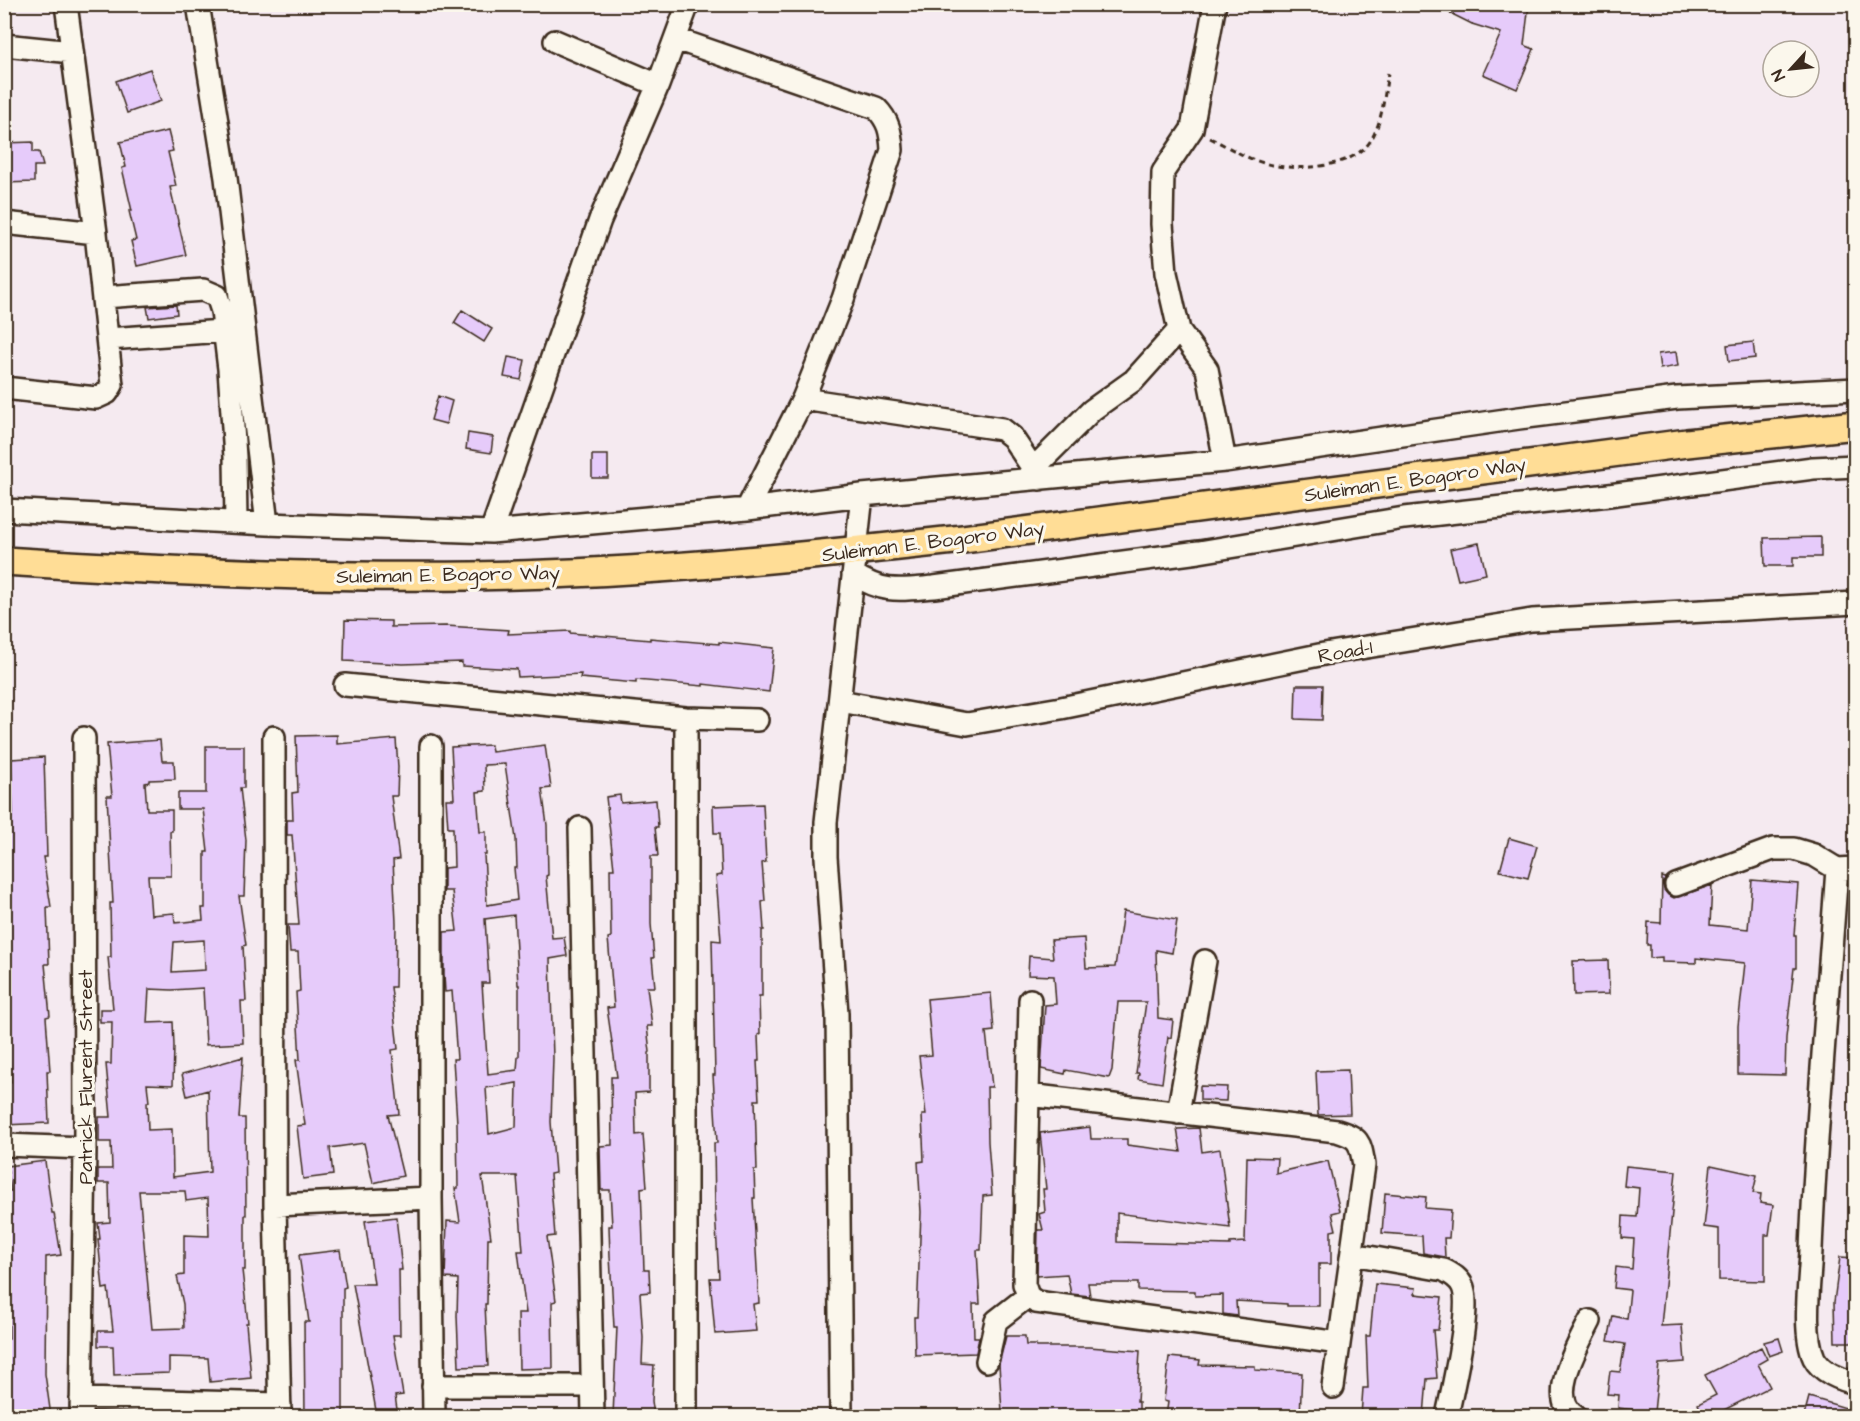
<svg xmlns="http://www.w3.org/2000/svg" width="1860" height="1421" font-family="'Architects Daughter',sans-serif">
<rect width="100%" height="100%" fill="#f5eaf0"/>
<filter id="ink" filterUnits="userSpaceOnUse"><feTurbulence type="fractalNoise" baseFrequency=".0167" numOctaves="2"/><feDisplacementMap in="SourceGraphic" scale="12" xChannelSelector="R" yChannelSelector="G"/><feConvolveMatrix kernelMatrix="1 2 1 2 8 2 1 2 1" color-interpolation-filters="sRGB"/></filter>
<g filter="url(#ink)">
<path fill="#e6cbfa" stroke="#3b2a1e" stroke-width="1.5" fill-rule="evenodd" d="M1432,4H1529L1524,45L1534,49L1517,89L1483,74L1501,33L1472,24Z
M150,69L161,101L127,113L116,81Z
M168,131L173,151L168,152L176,186L170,187L186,255L137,266L131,241L136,240L129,211H132L122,168L126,167L120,142Z
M33,142V152H39L43,166H34V182L4,183V143Z
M176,305L177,314L149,318L147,307Z
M462,310L492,329L484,342L454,323Z
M1753,342L1755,358L1729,361L1727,345Z
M1676,352L1678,366L1660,369L1658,354Z
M508,357L525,360L521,380L504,377Z
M438,396L452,401L446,424L431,420Z
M468,433L493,437L491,453L466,449Z
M592,455H608V478H592Z
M1821,537V557H1793V566H1765L1764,538Z
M1479,543L1486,574L1458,580L1450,549Z
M345,620L391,621V627L446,626L509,630L508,634L570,631V633L650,640V638L719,644V642L774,648L769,692L703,684V686L636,680V683L580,678L581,674L518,677L517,669L462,666V662L403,664L344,661Z
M1296,685H1323L1322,720L1295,719Z
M337,735V744L396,739L398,767L397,796H391L399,859L393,860L396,923L395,987H391L398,1049L392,1050L399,1114L388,1115L403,1176L373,1183L364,1143L330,1148L333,1175L303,1179L297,1126L305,1125L296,1060H300L296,992L300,991L298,952H290L288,925H299L292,835H287V820H293L292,793L298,792L296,736Z
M160,740L162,761H174L175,779L149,780V782L145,783L147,810H172V831H170L171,876H148L151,915L174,913L175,923L203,920L202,908H205V852H208L203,809H178V793H206V746H244V788H240L246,840L244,896H239L246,945L243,946L246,1001H241L243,1043L206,1045L203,988L172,990L149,989L147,1023L173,1022L174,1046L173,1085L147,1084L149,1102H147L148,1130L172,1129L173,1177L210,1172L208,1090L187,1096L182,1074L243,1057L239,1118H245L246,1215H245V1270H242L248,1323H246L251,1378L210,1382L208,1358L169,1357V1373L114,1375L113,1346H98V1331H113L108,1288L103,1289L98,1239H100L98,1223L110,1222L109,1183H98V1169H112L111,1142H99V1117H111L106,1064H111L112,1022H100V1009H113L108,957H111L110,903H113L107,796H112L107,744ZM204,940L205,970L172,972L174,942ZM139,1191H185L186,1201L208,1198L209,1236L184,1235V1275L177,1276L183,1304L184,1328L152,1329Z
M491,745L492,752L545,745L551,788L542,789L547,825L548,875L546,876L552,938L564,937L567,956L550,959L553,1058L551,1122L555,1173L550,1174L555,1236L547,1237L556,1301L552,1302L553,1368L519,1369L518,1313H526L518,1251H523L517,1176H482L491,1238H488L487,1304H485L488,1366L459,1367L457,1316L458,1279L445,1278L447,1221L460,1222L455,1188H458L457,1123L453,1059H457L452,991L445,992L444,974V932L457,931L452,891H444V868L454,867L453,828H448L446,799H454L451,747ZM505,764L516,839L517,868H514L517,900L487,905L484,855H486V832H480L477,792L485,791L484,765ZM514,915L518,985H519V1057H518L517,1070L488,1074L482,983H489L485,919ZM517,1083L516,1127L489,1134L486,1088Z
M44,757L47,857H43L51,907H47L49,964H45L50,1016L46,1017L50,1071H47L49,1123L4,1125V1082H11L7,1028H11L7,978H8L4,868L8,867L7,814H13L11,759Z
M620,795L621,803L656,800L658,827H655L658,856H651V924L654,958H652L655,987H647L652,1026H647L650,1052L649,1053V1092L635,1093L636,1135L643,1134L647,1187L641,1188L644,1270H649L650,1292L640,1293L643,1338L642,1364L654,1365L652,1401L654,1416H613L617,1327H614L610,1256L609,1226H612L610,1190H601L600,1146L612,1145L611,1077H617L607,1008L614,1007L608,938L611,937L610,869H614L606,797Z
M763,804L766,862L762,863L765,901L762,902L764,930H762V996H759L760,1034L758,1035L759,1061H757L759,1100H755L757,1170H754L755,1198H753L759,1303L753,1304L756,1331L715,1334L710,1278H719L715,1211L714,1143H717L713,1075H715L712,940L721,941L716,876L722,875L720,833H714L713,806Z
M1509,838L1537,846L1528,878L1500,871Z
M1662,877L1666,878L1663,883L1664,890L1668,895L1674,898L1712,885L1710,925L1748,929L1752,880L1798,884L1794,935H1796V968H1794L1786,1038L1785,1075L1738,1074V1026L1745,963L1696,958V963L1662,962V957L1650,958V945H1647L1648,922L1661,923Z
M1123,911L1177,920L1172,953L1156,950L1158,1018L1173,1020L1171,1038L1168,1037L1162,1083L1138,1079L1139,1073H1136L1146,1002H1118L1112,1070L1109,1078L1066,1070L1065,1074L1041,1069L1045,1005L1056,1004L1054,976L1028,975L1029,956L1053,958L1051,940L1084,938L1086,968L1115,967Z
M1608,960L1609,994L1574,995L1573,961Z
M991,993L994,1031L986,1032L992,1087H987L988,1142L992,1195L983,1196L981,1250H977L980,1304H973L974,1337H979L976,1353L915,1355L914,1317H917L921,1212L918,1162L924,1161L922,1115H926L919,1056L932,1055L927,999Z
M1348,1070L1350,1114L1318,1115L1316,1071Z
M1200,1086L1227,1087L1226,1101L1200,1100Z
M1090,1127L1091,1139H1127V1145L1181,1152L1177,1129L1199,1128L1202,1152L1220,1149L1230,1228L1117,1213V1242L1230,1245V1243L1245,1242L1247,1157L1277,1158L1276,1173L1328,1161L1340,1211L1332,1213L1336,1230L1331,1231V1264H1319V1306H1287V1304L1236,1301L1237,1316L1223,1314V1295L1195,1296V1291L1138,1290V1283H1088L1090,1296L1071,1294L1067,1274L1037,1276L1038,1230H1043L1039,1214L1045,1212L1043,1189H1046L1040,1133Z
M45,1161L52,1213H54L61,1255L46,1257L45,1374L51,1416H11L4,1366V1339H9L8,1247L4,1248V1191H11L7,1166Z
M1711,1165L1757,1175L1753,1193L1761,1194L1760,1203L1773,1205L1769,1235H1765V1281L1719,1280V1229L1704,1227Z
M1626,1166L1676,1171L1661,1326L1682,1325L1685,1362L1659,1364L1654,1412L1618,1408L1619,1395L1607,1394L1610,1371L1620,1372L1625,1344L1608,1341L1613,1316L1627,1319L1630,1290L1614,1288L1616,1267L1632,1269L1634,1239L1622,1238L1623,1216L1637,1217L1639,1188L1624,1186Z
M1385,1193L1426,1197L1425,1208L1451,1210L1449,1238H1444L1445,1257L1423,1253L1422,1236L1382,1233Z
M396,1217L402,1270H399L400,1335H393L403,1395L395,1396L398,1416H377L353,1284H374L365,1221Z
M340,1250L346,1287L343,1288V1416H305L304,1322H309L299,1255Z
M1840,1257L1856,1258V1342H1835L1834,1302Z
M1375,1284L1416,1288L1415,1294L1442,1297L1438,1330H1433L1437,1378L1427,1379L1424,1416H1361L1363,1388H1368L1366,1336H1370Z
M1006,1336H1025L1026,1345H1036V1347H1089L1140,1351L1137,1402H1139V1416H1104V1410L1066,1416H1052L1051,1412H1002L999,1364Z
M1779,1338L1783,1351L1769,1356L1764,1342Z
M1761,1347L1767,1359L1758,1364L1770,1387L1712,1416H1704L1698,1404L1716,1395L1705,1375Z
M1169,1357L1200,1360L1199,1365L1255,1366V1370L1302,1373L1300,1416H1166L1168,1402L1164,1401Z
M1809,1397L1856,1411V1416H1804Z"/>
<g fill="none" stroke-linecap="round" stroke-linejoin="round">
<defs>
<path id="minor" d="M198,4L226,178L267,524
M1215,4L1192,129L1163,172L1162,224L1166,273L1179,330L1207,369L1225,461
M676,39L876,108C889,121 891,133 892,150L843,299L803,399L747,509
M555,41L658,85
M4,45L72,52
M4,223L96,233
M103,297L203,290L217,296L222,311L229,369L235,457L236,522
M108,339L223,331
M4,388L96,398L107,393L112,385L96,233L66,4
M803,399L1002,429L1012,437L1040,479
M1033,469L1092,410L1134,380L1179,330
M4,510L267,524L491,532L747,509L862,495L1225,461L1519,418L1677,398L1856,389
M491,532L600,220L658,85L688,4
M853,574C884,594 900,590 934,587L1199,552L1404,518L1609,495L1813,468L1856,466
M345,685L686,718L757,720
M840,701L967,724L1061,708L1324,654L1532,620L1856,603
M686,718V1416
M274,737L275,1205L280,1416
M431,746V1198L434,1416
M580,828L593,1416
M1837,869C1828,996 1816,1123 1811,1250C1810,1279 1802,1332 1814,1358C1821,1372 1841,1380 1856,1383
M1676,885L1773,849H1794L1814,855L1837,869L1856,868
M1030,1000L1024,1284L1028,1296L1036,1302L1339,1343
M1028,1095L1337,1131C1360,1138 1360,1142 1364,1165L1333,1387
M1178,1113L1205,961
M4,1145L85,1148
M275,1205L431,1198
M1352,1254L1444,1270C1451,1274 1458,1277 1462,1285C1473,1304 1452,1391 1447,1416
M987,1361L996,1321L1028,1296
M433,1386H592
M81,1399L280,1404
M81,1416L85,1148L84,738
M841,1416L837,1014L826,857V822L862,495
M1575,1416C1546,1398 1579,1343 1590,1321"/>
<path id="major" d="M4,561C160,571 316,578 472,576C636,574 801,557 963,539L1687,443L1856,425"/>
</defs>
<use href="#minor" stroke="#3b2a1e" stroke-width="26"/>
<use href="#major" stroke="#3b2a1e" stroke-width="32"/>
<path stroke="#3b2a1e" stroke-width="3" stroke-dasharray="6 4.5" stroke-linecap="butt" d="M1210,138C1227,146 1245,158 1264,163C1293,172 1354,169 1371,140C1383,120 1384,96 1388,73"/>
<use href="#minor" stroke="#fbf7ec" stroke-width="21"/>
<use href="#major" stroke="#ffdd96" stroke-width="27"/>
</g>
</g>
<g text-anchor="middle" stroke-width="6" stroke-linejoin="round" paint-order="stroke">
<g font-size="20" fill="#3b2a1e" stroke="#fbf7ec">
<text transform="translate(1415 479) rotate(-8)" y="7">Suleiman E. Bogoro Way</text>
<text transform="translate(933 541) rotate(-7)" y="7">Suleiman E. Bogoro Way</text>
<text transform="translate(448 574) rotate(-1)" y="7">Suleiman E. Bogoro Way</text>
<text transform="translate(1345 651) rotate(-10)" y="7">Road-1</text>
<text transform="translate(85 1077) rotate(-90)" y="7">Patrick Flurent Street</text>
</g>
</g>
<rect width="1860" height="1421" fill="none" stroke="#fbf7ec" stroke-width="24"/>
<rect x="12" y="12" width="1836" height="1397" fill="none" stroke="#3b2a1e" stroke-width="2" filter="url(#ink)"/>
<g transform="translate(1791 69) rotate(243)"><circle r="28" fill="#fbf7ec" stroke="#aea59a" stroke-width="1.5"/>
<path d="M0-4.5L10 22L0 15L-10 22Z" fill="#3b2a1e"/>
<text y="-9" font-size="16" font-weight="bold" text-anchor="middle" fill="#3b2a1e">N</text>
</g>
</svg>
